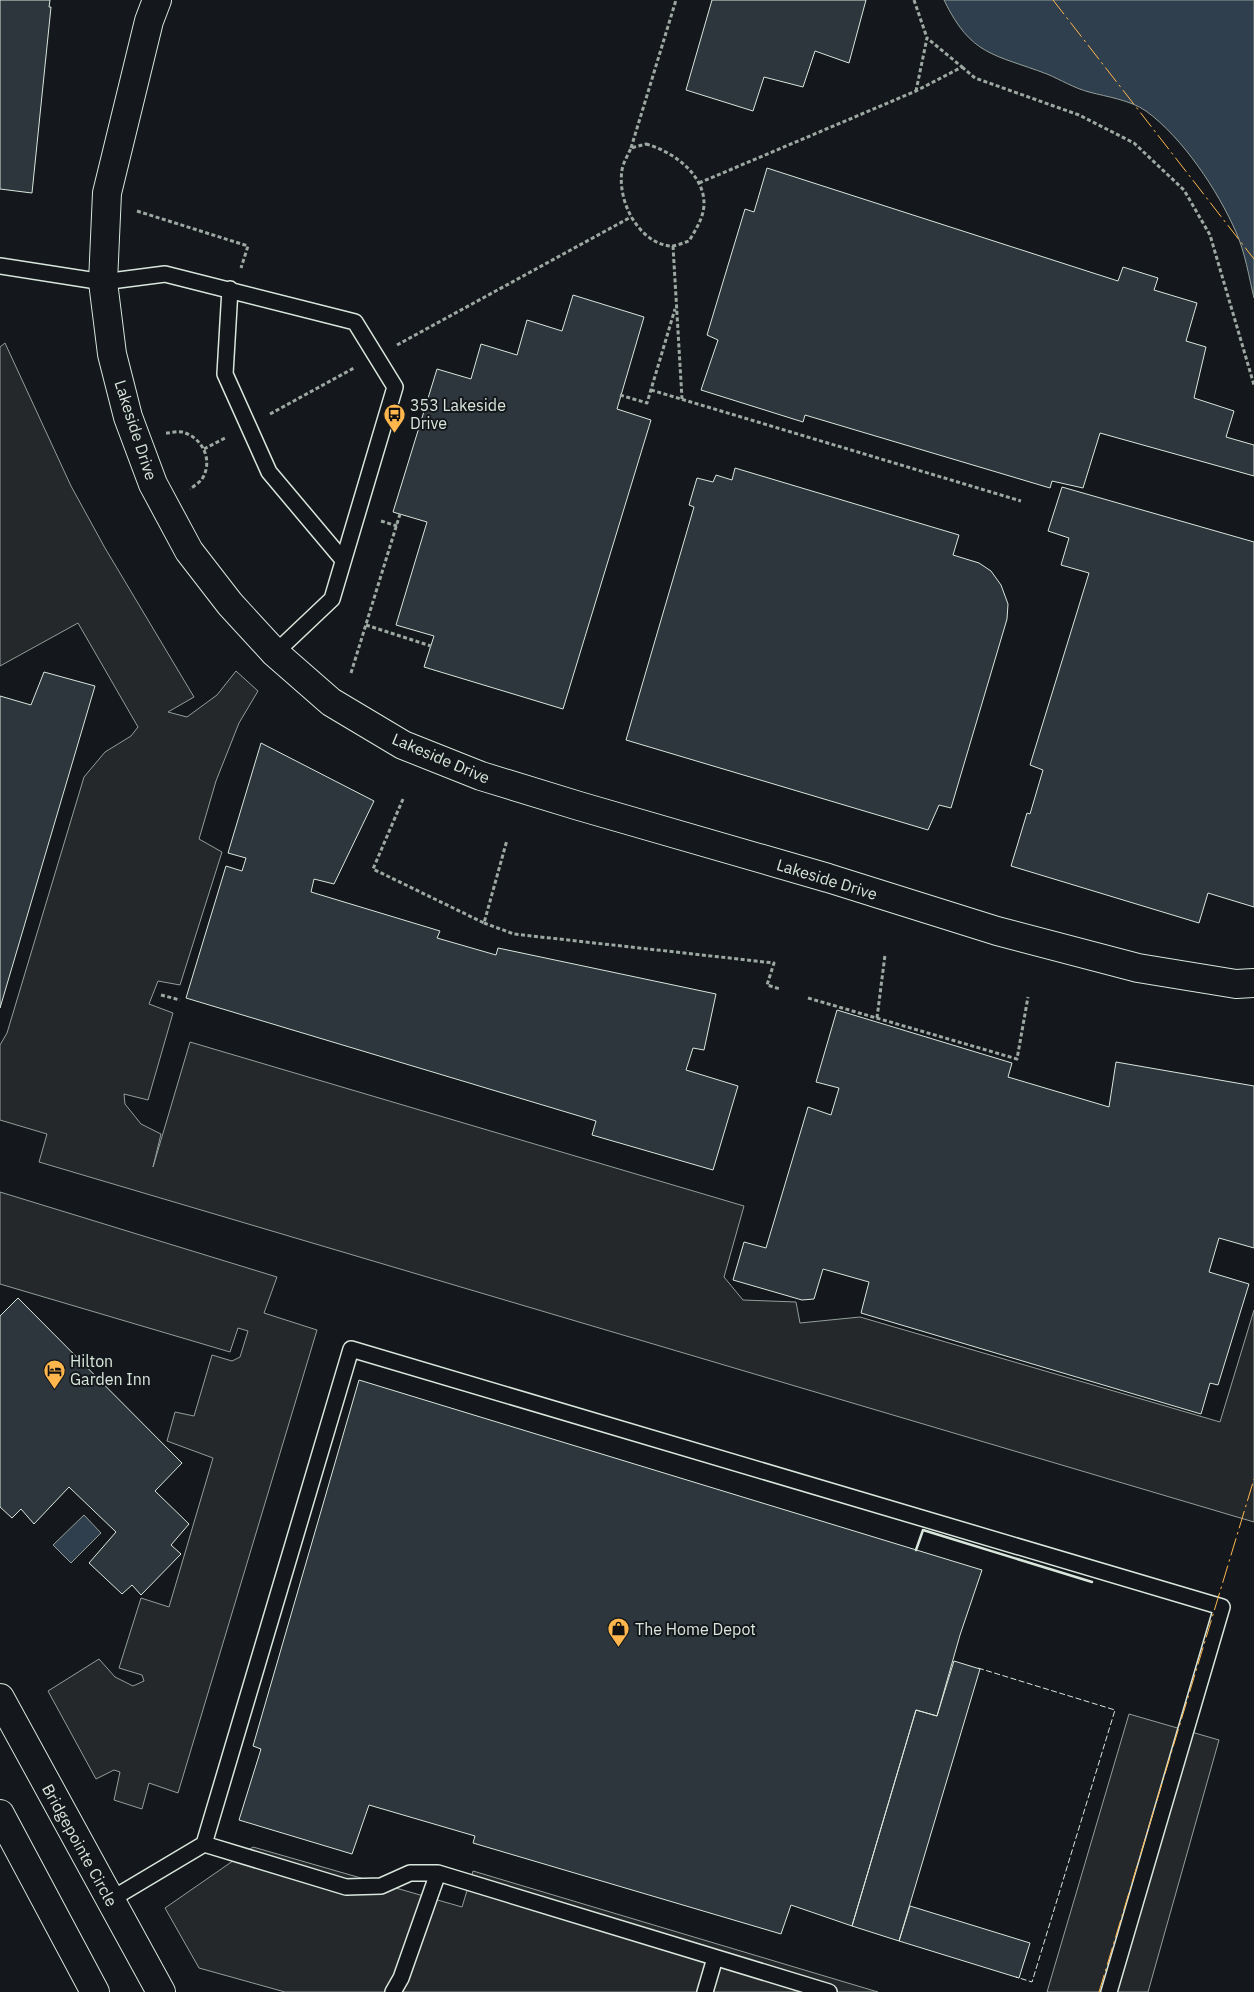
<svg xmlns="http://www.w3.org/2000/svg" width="1254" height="1992" font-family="'IBM Plex Sans',sans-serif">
<rect width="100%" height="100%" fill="#14181c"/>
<path fill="#24282b" stroke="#939e99" d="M5,343L71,486L105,548L194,697L168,712L187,717L217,695L236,671L258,691L239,723L216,781L199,839L222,852L180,985L158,981L149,1004L173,1013L148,1100L124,1094L125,1104L141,1124L161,1134L153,1167L190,1042L744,1206L724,1277L743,1300L796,1302L800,1323L860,1317L1220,1422L1254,1310V1522L39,1162L47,1134L0,1120V1045L7,1033L84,777L105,752L131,736L138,727L78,623L0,666V347Z
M0,1192L277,1277L264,1313L317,1330L178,1793L149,1783L142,1809L114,1800L120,1772L114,1770L96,1779L48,1691L99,1659L115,1677L133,1686L144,1681L142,1675L119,1668L141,1598L169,1607L213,1458L167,1441L175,1412L194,1416L212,1355L232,1361L240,1357L248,1331L238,1328L230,1352L0,1284Z
M1129,1714L1219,1740L1148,1992H1047Z
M253,1847L462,1907L473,1871L878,1992H285L199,1968L165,1908Z"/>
<path fill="#2f3f4d" stroke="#939e99" d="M944,0H1254V298C1249,277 1245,252 1236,232C1218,191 1183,138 1146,111C1130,100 1108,97 1089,92C1074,88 1061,80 1047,74C994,54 971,56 944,0Z
M84,1515L101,1533L71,1563L53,1545Z"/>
<path fill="#2c363c" stroke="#d8e6dc" d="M0,0H50L49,7H51L32,193L0,189Z
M712,0H866L849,63L815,51L803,87L764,77L753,111L686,90Z
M767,168L1118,281L1123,267L1158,278L1154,290L1197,303L1186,341L1206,347L1194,398L1234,411L1226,437L1254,445V476L1100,433L1083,488L1052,481L1050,488L805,415L803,422L701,390L718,340L707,335L745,209L754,212Z
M573,295L644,317L617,409L651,420L563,709L424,667L434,636L396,625L427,522L393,512L437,369L471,379L481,344L517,355L527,320L562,331Z
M735,468L959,535L953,555L979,563L991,571L1001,585L1008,604L1007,619L951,808L939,805L928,830L626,740L694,507L689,505L697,478L713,482L716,475L732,480Z
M1062,487L1254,542V907L1208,893L1199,923L1011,866L1027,813L1030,814L1043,770L1030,765L1089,573L1061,565L1069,538L1048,531Z
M44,672L95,686L0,1008V696L31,705Z
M261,743L374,801L334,884L314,879L311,892L440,931L437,938L496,955L498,948L716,994L704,1050L693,1048L686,1070L738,1086L713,1170L592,1135L596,1121L186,998L226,866L242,871L246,858L228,853Z
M837,1010L1012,1063L1008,1077L1109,1107L1116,1062L1254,1086V1248L1219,1238L1209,1272L1249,1284L1218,1385L1210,1383L1201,1414L861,1313L869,1282L823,1269L814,1299L802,1300L733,1280L744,1242L766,1248L808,1107L831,1115L839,1088L816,1082Z
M18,1298L182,1463L155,1491L189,1524L171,1545L181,1554L141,1595L132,1585L122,1594L89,1563L116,1532L69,1487L34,1524L21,1509L12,1518L0,1507V1316Z
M359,1380L982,1570L960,1635L937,1716L916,1710L852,1926L791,1905L781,1934L473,1843L475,1836L369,1805L352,1854L239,1820L261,1749L253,1746Z
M954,1661L980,1669L899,1941L852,1926L916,1710L937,1716Z
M910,1906L1030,1943L1019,1978L899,1941Z"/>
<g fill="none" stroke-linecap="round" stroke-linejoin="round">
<defs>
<path id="lane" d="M0,266L103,282L165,274L355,322L395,387L332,599L275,653
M230,289L225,374L269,472L343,560
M204,1844L346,1887L381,1886L410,1873H438L829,1992
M110,1900L204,1844L351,1349L1222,1607L1109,1992
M393,1992L401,1978L438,1873
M705,1992L715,1958"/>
<path id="street" d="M0,1698L161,1992
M0,1814L95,1992"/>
<path id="secondary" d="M157,0L149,21L107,193L103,282L112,354L128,417L153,484L189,551L230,604L275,653L331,702L403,745L481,776L579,806L828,878L997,931L1138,968L1236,984L1254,983"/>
</defs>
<use href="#lane" stroke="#d8e6dc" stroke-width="18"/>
<use href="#street" stroke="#d8e6dc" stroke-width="30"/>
<use href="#secondary" stroke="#d8e6dc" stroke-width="30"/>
<path stroke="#9da8a2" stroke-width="3" stroke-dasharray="4 2.5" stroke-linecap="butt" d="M914,0L927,38
M962,67L975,78L1079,115L1134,143L1184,190L1210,235L1254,385
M646,144C672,151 705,174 704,205C703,219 696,229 689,241C683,243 676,246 670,246C638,242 617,201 622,170C623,163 628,155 631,148Z
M631,148L676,0
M699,183L916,91L962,67L927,38L916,91
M137,211L248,246L241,268
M673,246L682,399
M397,345L631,217
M651,390L1021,501
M620,395L647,403L675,309
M270,414L354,368
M166,433C171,433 177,431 182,432C202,437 214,460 202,479C200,482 194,486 190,489
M204,449L227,437
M381,521L397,526
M366,625L431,646
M351,673L400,514
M403,799L373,869L484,923L507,840
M484,923L514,934L774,963L767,985L780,989
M161,995L180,1000
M808,998L1017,1059L1028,997
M877,1018L885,955"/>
<use href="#lane" stroke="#14181c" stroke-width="15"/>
<use href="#street" stroke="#14181c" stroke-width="28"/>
<use href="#secondary" stroke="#14181c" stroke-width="28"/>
<path stroke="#d8e6dc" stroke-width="1" stroke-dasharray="6 2.5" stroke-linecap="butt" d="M978,1668L1115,1710L1032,1982L1016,1977"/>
<path stroke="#d8e6dc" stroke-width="2.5" d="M916,1550L923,1530L1092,1582"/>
<path stroke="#ffb74d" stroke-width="1" stroke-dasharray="18 4 2.5 4" stroke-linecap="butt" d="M1053,0L1254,259
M1099,1992L1254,1479"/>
</g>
<defs>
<symbol id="bus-pin" viewBox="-11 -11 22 30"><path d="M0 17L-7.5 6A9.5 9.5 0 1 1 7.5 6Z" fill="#ffb74d" stroke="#14181c"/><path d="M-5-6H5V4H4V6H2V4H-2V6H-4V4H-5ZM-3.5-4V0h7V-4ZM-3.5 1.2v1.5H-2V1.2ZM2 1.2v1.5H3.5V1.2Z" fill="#111"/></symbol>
<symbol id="hotel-pin" viewBox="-11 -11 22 30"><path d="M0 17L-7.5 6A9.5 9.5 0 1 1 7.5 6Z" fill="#ffb74d" stroke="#14181c"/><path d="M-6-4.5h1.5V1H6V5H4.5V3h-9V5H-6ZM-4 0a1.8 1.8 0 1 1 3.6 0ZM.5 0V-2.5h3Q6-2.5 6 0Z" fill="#111"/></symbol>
<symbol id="shop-pin" viewBox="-11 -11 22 30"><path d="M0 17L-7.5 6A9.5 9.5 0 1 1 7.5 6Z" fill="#ffb74d" stroke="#14181c"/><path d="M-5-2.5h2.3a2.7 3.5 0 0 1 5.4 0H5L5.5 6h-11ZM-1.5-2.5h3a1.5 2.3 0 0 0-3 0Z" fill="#111"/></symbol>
</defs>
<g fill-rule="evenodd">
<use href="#bus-pin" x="382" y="402" width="25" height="34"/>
<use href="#hotel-pin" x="42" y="1358" width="25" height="34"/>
<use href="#shop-pin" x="606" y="1616" width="25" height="34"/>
</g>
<g text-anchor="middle" stroke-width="4" stroke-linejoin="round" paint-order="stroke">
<g font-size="16" fill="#d8e6dc" stroke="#14181c" text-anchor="start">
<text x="410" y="411">353 Lakeside<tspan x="410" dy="18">Drive</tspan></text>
<text x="70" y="1367">Hilton<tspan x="70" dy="18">Garden Inn</tspan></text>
<text x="635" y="1635">The Home Depot</text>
</g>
<g font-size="16" fill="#d8e6dc" stroke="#14181c">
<text transform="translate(136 430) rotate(72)" y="6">Lakeside Drive</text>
<text transform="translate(441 758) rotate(23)" y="6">Lakeside Drive</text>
<text transform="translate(827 879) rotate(17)" y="6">Lakeside Drive</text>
<text transform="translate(80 1845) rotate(61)" y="6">Bridgepointe Circle</text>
</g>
</g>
</svg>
